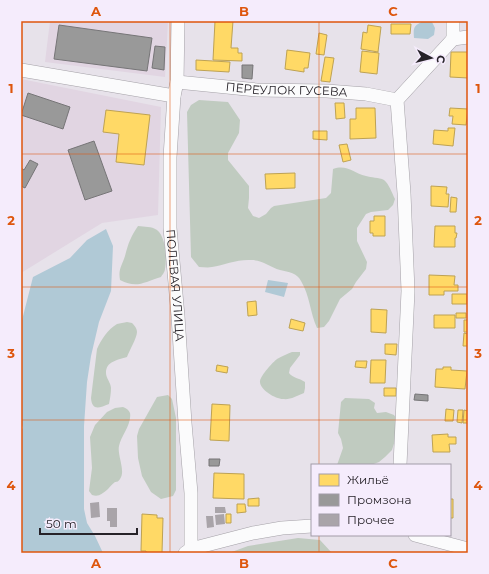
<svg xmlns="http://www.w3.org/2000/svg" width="489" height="574" font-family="Montserrat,sans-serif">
<rect width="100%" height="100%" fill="#e7e2ea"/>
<path fill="#e1d5e2" d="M50,21H168L165,77L45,62Z
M21,79L161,107L158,215L102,223L21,273Z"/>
<path fill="#c0cbc0" d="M199,100L228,102L240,120L239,133L228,153V160L249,186V198L248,208L253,216L259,218L266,214L271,208L274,206L326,198L331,193L333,169C347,164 353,173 366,176C371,178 379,177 384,180C389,184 392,193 395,199L393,205L388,210L371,212L366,214L357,228V241L367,262L366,269L356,282L352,289L340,299L329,321L324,327L317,328C310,313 310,296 301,281C297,273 289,272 280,270C270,267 262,260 251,260C238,259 224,265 212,267C208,268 203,267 199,267L191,257L187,112L191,105Z
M138,226C145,227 151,226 157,230C166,237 167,259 165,269C165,272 162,275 161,277C144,282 137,289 120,280C118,269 122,266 125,256C128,244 131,236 138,226Z
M127,322L132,323C134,325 137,328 137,332C137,338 129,351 127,357C118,360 106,361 106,373C106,378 111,383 111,388C111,393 110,399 109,404C99,408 92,411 91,398L97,349C101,340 108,329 117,324C120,323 124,323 127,322Z
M292,352H300V355L290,368L289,373C293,378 299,378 305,382V388L304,393C297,396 290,400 283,399C275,399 259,389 260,381C261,375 273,362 277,359C282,356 287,354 292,352Z
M168,395L172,399L176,418V490L173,496L161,499L151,492L142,476L138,458L137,436L139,429L157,397Z
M345,398L369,399L375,403L374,408L377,413L386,412L394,415L396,418V437L392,450L385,457L379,462L371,465H337L343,448L341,439L338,433L341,402Z
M123,407C126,408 129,410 130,413C132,424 121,436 119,446C117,455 126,471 120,479C117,483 118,481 115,482C112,484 110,487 108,489C102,494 99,497 92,495L89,491L92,468L90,437L95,425L107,412L115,408Z
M298,538L320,540L332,553H229L248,546Z"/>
<path fill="#b0c9d6" d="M423,21L432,22L435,28L434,35L428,39L414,38C413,27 414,26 423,21Z
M106,229L113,246L111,291L99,322L91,356L87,382L84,426V509L87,523L95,536L103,553H21V430L23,428L21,422V324L33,277L70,258L87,240Z
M268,280L288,283L284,297L265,292Z"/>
<path fill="#ffd966" stroke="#bea253" d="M215,21H233L231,48H238V53H242V61L213,60Z
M391,24H411L410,34H391Z
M368,25L381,27L378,52L361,49L363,32L367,33Z
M319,33L327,35L324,55L316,54Z
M287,50L310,53L308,68H304V72L285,69Z
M362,51L379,53L377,74L360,72Z
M451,52H468V78L450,77Z
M325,57L334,58L330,82L321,81Z
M196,60L230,62L229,72L196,70Z
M335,103H344L345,118L336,119Z
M356,108H375L376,138L350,139V119H356Z
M450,108L468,109L466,125L452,124L453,116H449Z
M106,110L150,115L144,165L116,162L119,134L103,132Z
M448,128H455L453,146L433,144L434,130L448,131Z
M313,131H327V140L313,139Z
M347,144L351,160L343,162L339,145Z
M295,173V188L266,189L265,174Z
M431,186L447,187L446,194H449L448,207L431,206Z
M451,197L457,198L456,212H450Z
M374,216H385V236H373V233H370V221H374Z
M435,226H455V233H457L456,238H455V247H434Z
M429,275L455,276L454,285H458V291H444V295H429Z
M452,294H467V304H452Z
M256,301L257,315L248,316L247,302Z
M371,309L387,310L386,333L371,332Z
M456,313H466V318H456Z
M434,315H455V328H434Z
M291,319L305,323L303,331L289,328Z
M464,320H468V332H464Z
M464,333L468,334V346H463Z
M385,344H397L396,355L385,354Z
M371,360H386L385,383H370Z
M356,361H367L366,368L355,367Z
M217,365L228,367L227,373L216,371Z
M443,367H451V370L467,371L465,389L435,387L436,369H443Z
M384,388H396V396H384Z
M212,404L230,405L229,441L210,440Z
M446,409L454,410L453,421H445Z
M458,410H463L462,423L457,422Z
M464,410L468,411V423H463Z
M448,434V437H456V444H449L450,452H433L432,435Z
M214,473L244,474V499L213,498Z
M259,498V506H248V499Z
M450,499H453V518H450Z
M237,504H245L246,512L237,513Z
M142,514L157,515V518H163L162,553H146V551H141Z
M226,514H231V523H226Z"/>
<path fill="#999" stroke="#767577" d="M59,25L152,38L147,71L54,59Z
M155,46L165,47L164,70L152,68Z
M242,65H253L252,79L242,78Z
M28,93L70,107L63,129L21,115Z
M94,141L112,191L85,200L68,150Z
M30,160L38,164L25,188L21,186V168L24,170Z
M415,394L428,395V401L414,400Z
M209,459H220L219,466H209Z"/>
<path fill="#a9a4a9" d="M99,502L100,517L91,518L90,503Z
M215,507H225L226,513H215Z
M107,508H117V527H110V521H107Z
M224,514L225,524L216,525L215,515Z
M206,516H213L214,527L207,528Z"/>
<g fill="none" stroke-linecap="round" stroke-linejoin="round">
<defs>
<g id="minor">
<path id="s1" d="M178,21L177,82L174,96L170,157V228L178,316L185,423L191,493V549"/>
<path d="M453,39V21"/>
<path d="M21,70L174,96"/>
<path id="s2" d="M177,82L257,90L327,91L366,94L397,100"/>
<path d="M400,465L408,291L404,193L397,100L453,39L468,37"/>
<path d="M415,535L468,549"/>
<path d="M185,553L191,549L253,533L282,528L312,526"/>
</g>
</defs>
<use href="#minor" stroke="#a4a1a7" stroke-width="14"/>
<use href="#minor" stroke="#fbfbfc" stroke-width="13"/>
</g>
<path fill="none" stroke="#de560d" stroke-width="1" stroke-opacity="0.55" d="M170,21V553M319,21V465M21,154H468M21,287H468M21,420H468M319,535V553"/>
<g text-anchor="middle" stroke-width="4" stroke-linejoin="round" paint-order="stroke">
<g font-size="12" fill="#262228" stroke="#f5ecfc">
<text dy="4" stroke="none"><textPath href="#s2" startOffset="110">ПЕРЕУЛОК ГУСЕВА</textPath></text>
<text dy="4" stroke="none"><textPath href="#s1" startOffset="265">ПОЛЕВАЯ УЛИЦА</textPath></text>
</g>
</g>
<rect width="489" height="574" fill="none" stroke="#f5ecfc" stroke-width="44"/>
<rect x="311" y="464" width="140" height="72" fill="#f5ecfc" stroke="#a29ba7"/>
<rect x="319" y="474" width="20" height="12" fill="#ffd966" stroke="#a29ba7"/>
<text x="347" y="484" font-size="12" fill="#262228">Жильё</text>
<rect x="319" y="494" width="20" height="12" fill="#999999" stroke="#a29ba7"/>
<text x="347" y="504" font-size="12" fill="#262228">Промзона</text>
<rect x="319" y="514" width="20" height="12" fill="#a9a4a9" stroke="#a29ba7"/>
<text x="347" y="524" font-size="12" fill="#262228">Прочее</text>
<g transform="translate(431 58) rotate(97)" stroke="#f5ecfc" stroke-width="3" paint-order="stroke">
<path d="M0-3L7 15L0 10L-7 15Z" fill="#262228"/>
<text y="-6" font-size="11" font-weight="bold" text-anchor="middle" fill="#262228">С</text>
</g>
<path d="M40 528v6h97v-6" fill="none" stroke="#262228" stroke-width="2"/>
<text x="46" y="528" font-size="12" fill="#262228" stroke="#f5ecfc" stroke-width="3" paint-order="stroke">50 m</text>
<rect x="22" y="22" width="445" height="530" fill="none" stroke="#de560d" stroke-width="1.5"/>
<g font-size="13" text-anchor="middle" font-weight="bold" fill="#de560d">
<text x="96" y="16">A</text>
<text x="244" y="16">B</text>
<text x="393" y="16">C</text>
<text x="11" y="93">1</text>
<text x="478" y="93">1</text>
<text x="11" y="225">2</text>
<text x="478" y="225">2</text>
<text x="11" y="358">3</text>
<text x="478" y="358">3</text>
<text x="11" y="490">4</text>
<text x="478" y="490">4</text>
<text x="96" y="568">A</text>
<text x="244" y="568">B</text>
<text x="393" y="568">C</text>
</g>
</svg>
